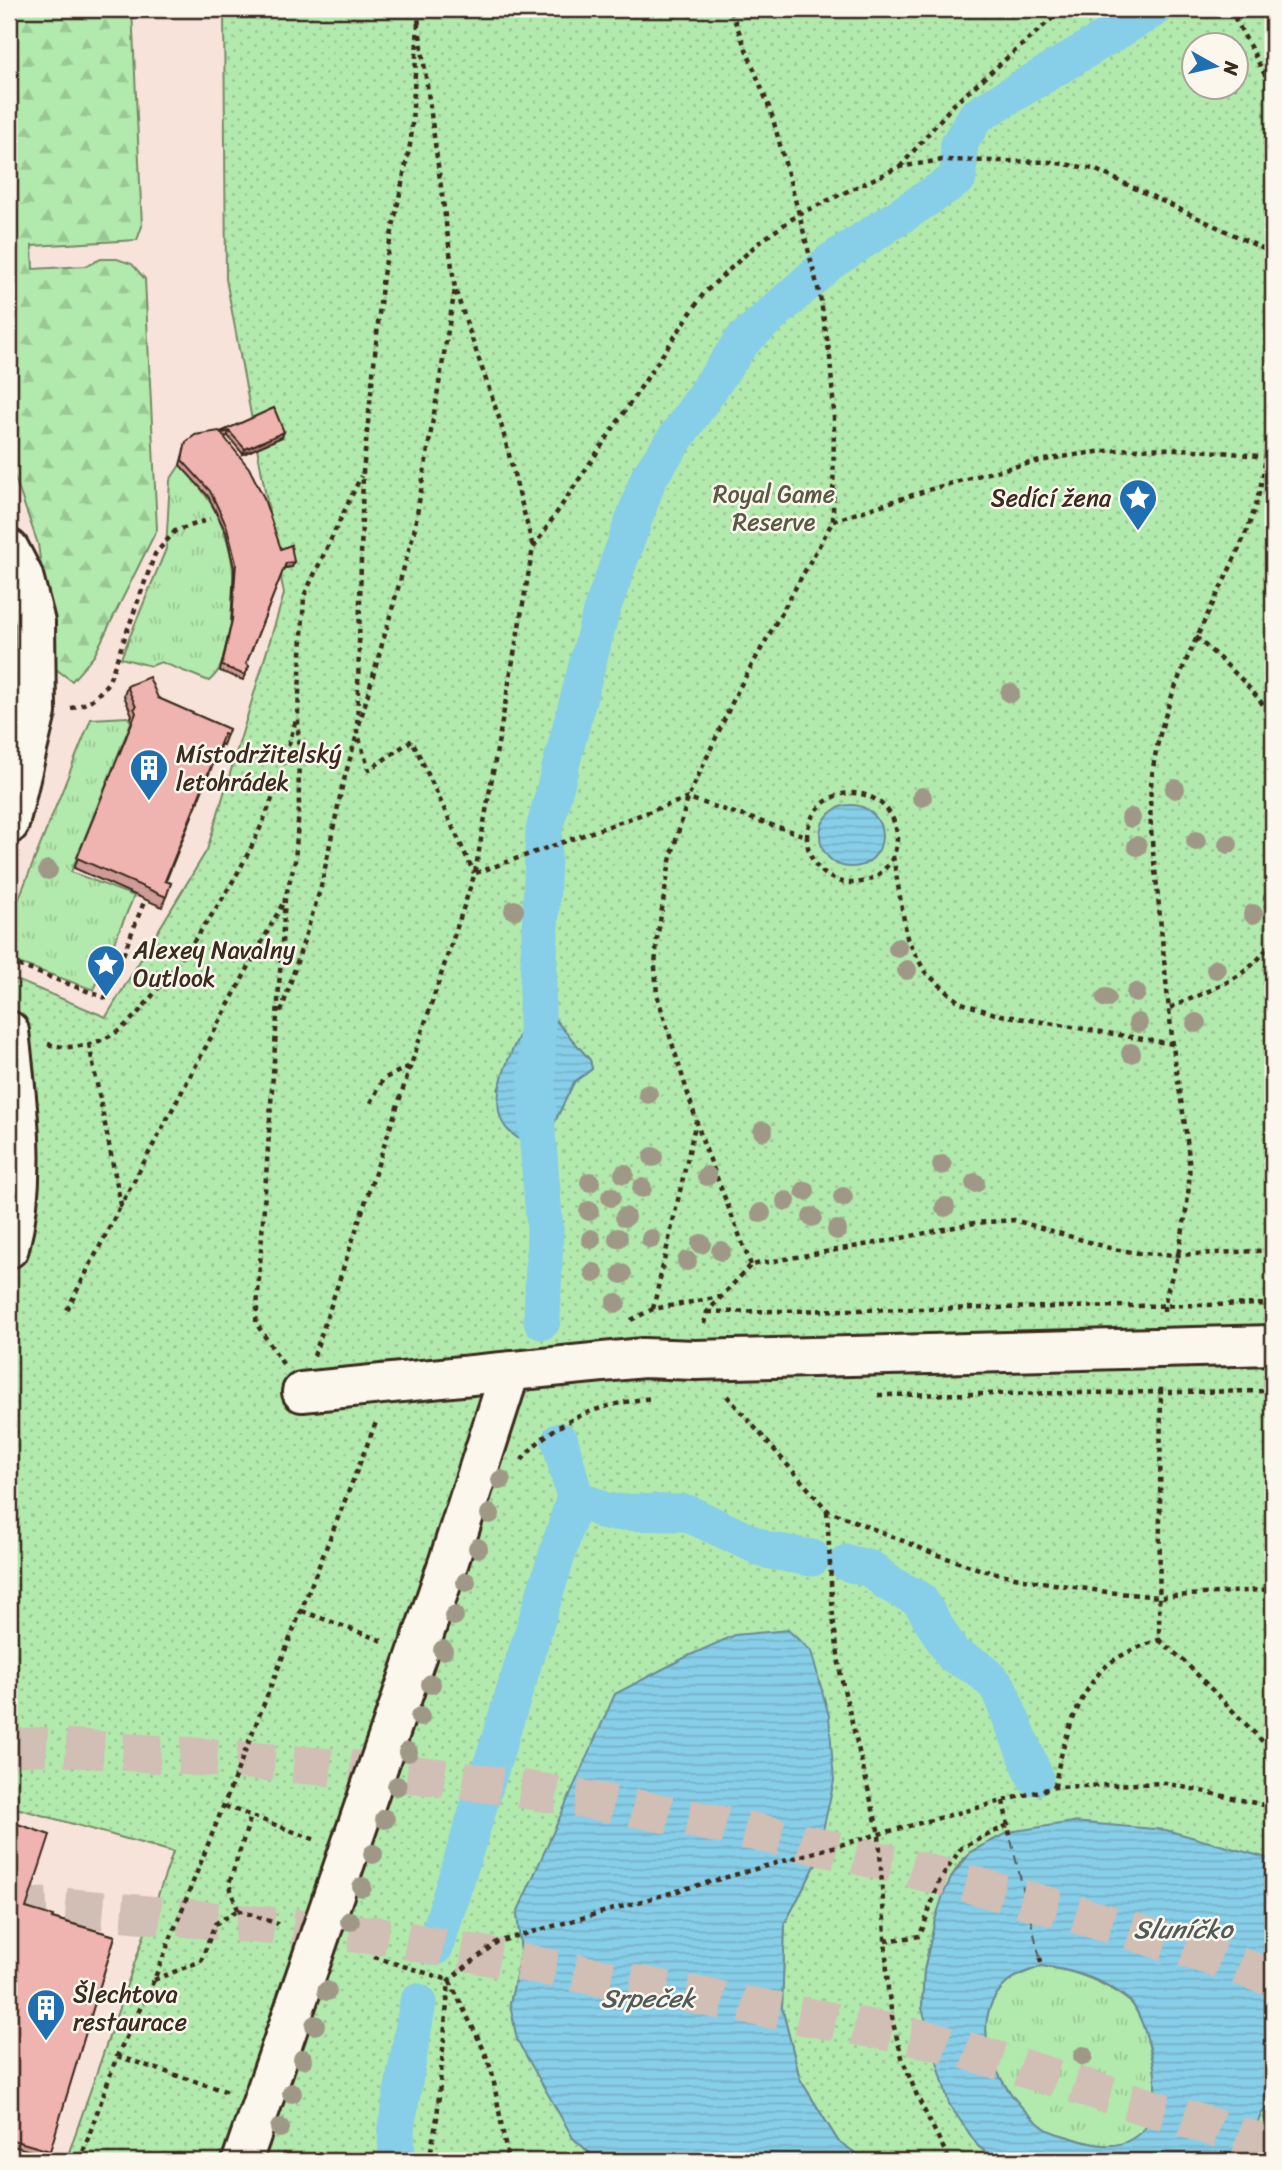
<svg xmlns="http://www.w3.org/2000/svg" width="1282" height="2170" font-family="Sriracha,sans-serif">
<defs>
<pattern id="grass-tufts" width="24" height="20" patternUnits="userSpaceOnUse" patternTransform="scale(1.75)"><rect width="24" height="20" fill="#b2e9ad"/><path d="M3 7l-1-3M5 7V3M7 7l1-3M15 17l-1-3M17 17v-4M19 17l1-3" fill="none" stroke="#9ac894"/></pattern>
<pattern id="forest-firs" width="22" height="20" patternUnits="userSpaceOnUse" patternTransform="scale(1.75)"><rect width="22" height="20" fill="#b2e9ad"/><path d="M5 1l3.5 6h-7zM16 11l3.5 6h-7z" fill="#9ac894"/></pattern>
<pattern id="park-dots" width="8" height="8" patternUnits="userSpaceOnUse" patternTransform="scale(1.75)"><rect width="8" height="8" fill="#b2e9ad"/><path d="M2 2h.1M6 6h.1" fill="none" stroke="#9ac894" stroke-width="1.8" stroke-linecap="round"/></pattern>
<pattern id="water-rules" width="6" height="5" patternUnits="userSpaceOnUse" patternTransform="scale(1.75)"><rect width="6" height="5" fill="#87cee8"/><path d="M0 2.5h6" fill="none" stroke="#75b1c7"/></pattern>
</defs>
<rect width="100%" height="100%" fill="#f7e3da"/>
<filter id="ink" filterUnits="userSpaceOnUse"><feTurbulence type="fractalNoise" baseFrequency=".0143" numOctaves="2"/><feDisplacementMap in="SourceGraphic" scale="14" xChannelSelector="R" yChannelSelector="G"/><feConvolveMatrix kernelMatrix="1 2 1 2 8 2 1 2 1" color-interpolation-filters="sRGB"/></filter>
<g filter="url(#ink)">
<path fill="url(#grass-tufts)" stroke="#768a66" stroke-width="2" d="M180,465C230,513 243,571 228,638C223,657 224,668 209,681L161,662L151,666L121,658L166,549L170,480Z
M9,595L18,607L17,713L9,743Z
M128,717L131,722L71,872L134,896L94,990L13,961L9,923L91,719Z
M1042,1966C1070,1970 1093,1977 1116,1992C1122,1996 1129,2000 1133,2005C1141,2018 1147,2035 1150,2050C1153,2060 1156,2071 1155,2081C1155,2093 1157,2113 1149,2123C1129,2149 1107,2149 1078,2140C1067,2136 1052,2134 1043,2127C1002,2096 959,2024 1008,1982C1017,1974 1031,1971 1042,1966Z"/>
<path fill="url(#forest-firs)" stroke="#768a66" stroke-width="2" d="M9,9H132L142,226L137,240L32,246L33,269L86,266L101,259H117L132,264L145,279L157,529L94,656L72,681L49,664L48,618L38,544L9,461Z"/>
<path fill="url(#park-dots)" stroke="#768a66" stroke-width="2" fill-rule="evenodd" d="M224,9H1273V1862L1267,1858L1037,1829L1009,1832L972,1851L961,1862L952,1876L935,1920L924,1971L922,2008L978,2146L998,2161H867L838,2141L800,2079L782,2008L785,1923L815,1866L517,1913L521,1952L510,2004L573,2138L599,2161H66L173,1852L9,1806V977L106,1017L207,850L284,594L226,279ZM1194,46H1236V88H1194ZM537,999L590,1060L592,1069L574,1082L546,1140L498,1090L508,1063Z
M1273,2102V2161H1243L1261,2114Z"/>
<path fill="url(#water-rules)" stroke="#698c97" stroke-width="2" fill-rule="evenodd" d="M820 836a31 31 0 1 1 62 0a31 31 0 1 1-62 0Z
M537,999L590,1060L592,1069L574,1082L546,1140L528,1145C521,1140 512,1135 506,1128C481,1096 523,1030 537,999Z
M788,1630L811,1651L829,1716L834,1781L815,1866L785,1923L782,2008L800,2079L838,2141L867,2161H599L573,2138L517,2040L510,2004L521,1952L517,1913L615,1694L686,1657L735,1635Z
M1073,1822L1166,1830L1267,1858L1273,1862V2102L1261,2114L1243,2161H998L978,2146L949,2104L922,2008L924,1971L935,1920L943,1895L952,1876L972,1851L1009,1832ZM1042,1966C1073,1970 1106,1980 1130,2001C1142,2013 1156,2064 1155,2081C1155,2094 1157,2113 1149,2123C1129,2149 1107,2149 1078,2140C1067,2136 1052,2134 1043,2127C1002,2096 959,2024 1008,1982C1017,1974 1031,1970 1042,1966Z"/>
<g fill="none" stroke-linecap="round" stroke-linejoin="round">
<path stroke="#87cee8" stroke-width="37" d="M542,1321L545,1230L537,1132V1010L544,830L601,612L649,477L742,341L830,262L958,178L959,144L976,116L1154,9
M575,1497L606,1512L687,1513L766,1550L812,1558
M847,1563L871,1569L888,1583L919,1599L953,1655L980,1669L998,1687L1035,1777
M435,1947L575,1497L560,1441
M397,2161L396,2128L418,2002"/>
<path stroke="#525b5b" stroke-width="2" stroke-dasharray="9 7" stroke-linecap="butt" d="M1011,1840L1040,1958"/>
<path stroke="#d1beb4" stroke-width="38" stroke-dasharray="38 19" stroke-linecap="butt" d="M9,1748L42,1746C140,1753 239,1759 338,1768C374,1771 410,1773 445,1778C727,1816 1005,1884 1273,1978
M9,1908L56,1906L382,1936L936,2041L1273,2146"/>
<defs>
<path id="minor" d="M9,549L23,576L35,622L36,712L9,824
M9,1031C17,1105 28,1176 9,1248
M302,1392L643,1358L695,1360L1273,1345
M242,2161L449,1561L510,1372"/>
</defs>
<use href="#minor" stroke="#3b2a1e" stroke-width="44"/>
<path stroke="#3b2a1e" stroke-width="4.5" stroke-dasharray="5 5" stroke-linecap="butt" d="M417,9L419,25
M1230,9L1273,90
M418,23L411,140L383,275L363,472L357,732L369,770L412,740L474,873
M420,34L455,289L501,424L533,547
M900,167L952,106L1063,9
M833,521C930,489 1031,454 1134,449C1178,447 1222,452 1267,457
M1196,637C1224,663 1254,687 1273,720
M71,708C90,704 98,696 109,681L155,554L175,531L210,519
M359,725L414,532L455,289
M807 838a45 45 0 1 1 90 0a45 45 0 1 1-90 0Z
M1273,855L1265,902L1273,926
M893,856L907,938L925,972L959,1002L995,1014L1173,1044
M476,873L688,798L806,836
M9,962L106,998L144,902
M1170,1008C1210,989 1252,979 1273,938
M281,1012L321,887L342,787L357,734
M48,1044C69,1051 96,1045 115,1033C135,1020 151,997 166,978C204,929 240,877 264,819C278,787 286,751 297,717
M89,1044L121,1205L283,903
M371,1103L383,1079L410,1066
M751,1265L703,1142L657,995L655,967L657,939L670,861L688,798L738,690L833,521L834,413L830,357L820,296L799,214L899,167L942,160L1052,162L1094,169L1266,250L1273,248
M653,1309L696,1121
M67,1310L121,1205
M1164,1311C1165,1292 1174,1273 1178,1255C1184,1225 1191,1190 1189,1160C1186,1122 1177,1083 1173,1045C1167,996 1163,946 1158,897C1154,857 1147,816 1152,776C1163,686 1213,612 1247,530C1265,486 1269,438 1273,390
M708,1312L1273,1304
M631,1320L653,1309L720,1297
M704,1324L707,1312L751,1265L887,1241L974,1223L1014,1220L1113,1249L1139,1253L1178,1255L1273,1250
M314,1356L475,873L533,548L704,293L757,244L799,214L771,112L730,9
M283,1364L256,1323L285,899L295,861L299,809L298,713L304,596L361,476
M878,1395L1273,1391
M727,1396L827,1510L935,1554L982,1570L1029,1580L1107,1592L1161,1597L1273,1589
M522,1460C553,1419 604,1403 653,1398
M827,1511L833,1617L841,1677L879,1834L888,1989L893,2023L903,2061L918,2098L950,2161
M302,1611L383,1641
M1159,1640L1182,1659L1273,1752
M1055,1787C1059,1751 1080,1685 1110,1663C1125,1652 1141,1646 1159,1640L1161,1383
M1003,1801L1011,1840
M225,1806L316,1840
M238,1910L229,1884L251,1816
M238,1910L278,1924
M885,1941L920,1936L939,1882L961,1848L1008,1825
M374,1957L449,1980L484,2050L492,2072L508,2161
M1040,1958L1042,1966
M154,1980L201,1961L215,1924L238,1910
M117,2056L228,2092
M282,2154L301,2161
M80,2161L117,2056L154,1980L377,1420
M429,2161L437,2118L449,1980L497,1942L879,1834L1055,1787L1165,1783L1273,1807"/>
<use href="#minor" stroke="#fbf7ec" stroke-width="38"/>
</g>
<g fill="#a09886">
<circle cx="1010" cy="693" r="10"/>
<circle cx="1175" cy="789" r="10"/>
<circle cx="922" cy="797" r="10"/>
<circle cx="1131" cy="818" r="10"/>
<circle cx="1196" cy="841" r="10"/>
<circle cx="1228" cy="844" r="10"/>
<circle cx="1137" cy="846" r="10"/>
<circle cx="48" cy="870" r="10"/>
<circle cx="514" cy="910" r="10"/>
<circle cx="1253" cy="914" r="10"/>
<circle cx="898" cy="948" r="10"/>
<circle cx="1216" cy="969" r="10"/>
<circle cx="907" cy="970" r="10"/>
<circle cx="1136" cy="993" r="10"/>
<circle cx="1106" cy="998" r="10"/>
<circle cx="1138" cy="1023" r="10"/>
<circle cx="1196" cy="1023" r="10"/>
<circle cx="1131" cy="1053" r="10"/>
<circle cx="648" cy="1094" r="10"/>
<circle cx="763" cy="1131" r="10"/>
<circle cx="653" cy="1157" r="10"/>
<circle cx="942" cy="1165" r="10"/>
<circle cx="624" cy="1174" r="10"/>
<circle cx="707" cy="1176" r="10"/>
<circle cx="590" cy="1182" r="10"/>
<circle cx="975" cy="1183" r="10"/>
<circle cx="642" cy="1188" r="10"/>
<circle cx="805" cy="1191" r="10"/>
<circle cx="611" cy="1197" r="10"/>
<circle cx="843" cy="1197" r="10"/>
<circle cx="786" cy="1201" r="10"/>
<circle cx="945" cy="1207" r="10"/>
<circle cx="589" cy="1211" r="10"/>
<circle cx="761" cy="1213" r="10"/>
<circle cx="625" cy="1217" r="10"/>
<circle cx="812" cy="1217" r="10"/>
<circle cx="837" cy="1230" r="10"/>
<circle cx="618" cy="1238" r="10"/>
<circle cx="591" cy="1239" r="10"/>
<circle cx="651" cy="1239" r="10"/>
<circle cx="701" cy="1244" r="10"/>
<circle cx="721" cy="1251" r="10"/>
<circle cx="687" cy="1261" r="10"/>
<circle cx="594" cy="1273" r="10"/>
<circle cx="622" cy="1274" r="10"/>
<circle cx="616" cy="1303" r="10"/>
<circle cx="501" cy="1480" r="10"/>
<circle cx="490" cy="1514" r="10"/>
<circle cx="478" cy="1548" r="10"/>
<circle cx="466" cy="1582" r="10"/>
<circle cx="454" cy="1616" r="10"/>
<circle cx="443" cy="1650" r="10"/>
<circle cx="431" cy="1684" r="10"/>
<circle cx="420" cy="1717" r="10"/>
<circle cx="408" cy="1752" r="10"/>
<circle cx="397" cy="1786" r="10"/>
<circle cx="385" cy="1819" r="10"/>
<circle cx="373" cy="1854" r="10"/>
<circle cx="362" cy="1887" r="10"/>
<circle cx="350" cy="1921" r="10"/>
<circle cx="327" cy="1991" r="10"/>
<circle cx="315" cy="2025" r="10"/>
<circle cx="1083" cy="2056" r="10"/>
<circle cx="303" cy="2059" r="10"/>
<circle cx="292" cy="2093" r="10"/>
<circle cx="280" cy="2128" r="10"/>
</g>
<path fill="#ce9b96" stroke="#3b2a1e" stroke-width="2" d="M274,408L282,437L243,454L228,436L224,437L281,549L292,567L284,568L246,664L249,666L243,680L220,671L231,625L234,568L226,532L208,496L180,465L186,442L221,432Z
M127,686L158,698L229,729L223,745L221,744L166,881L171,883L162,907L74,868L132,722L131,717L132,715L124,696Z
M9,1821L26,1908L52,1918L115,1936L48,2156L9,2145Z"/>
<path fill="#a77e7a" stroke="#3b2a1e" stroke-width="2" d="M229,431L228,436L219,438L221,433Z
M284,432L282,437L243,454L245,449Z
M294,562L292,567L284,568L286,563Z"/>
<path fill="#efb4af" stroke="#3b2a1e" stroke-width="2" d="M274,408L284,432L245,449L229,431L221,433L249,468L263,496L281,549L291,545L294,562L286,563L246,664L249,666L245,675L222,666L232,620L236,563L227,527L210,491L182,460L186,442L195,435L219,431L221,432Z
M149,677L158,698L229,729L227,735L224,734L165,881L171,883L166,897L77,858L136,713L134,708L136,707L127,686Z
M9,1821L50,1835L26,1908L53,1916L52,1918L115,1936L50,2151L9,2139Z"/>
</g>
<defs>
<symbol id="sight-pin" viewBox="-11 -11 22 30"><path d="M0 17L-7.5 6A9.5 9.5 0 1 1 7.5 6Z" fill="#1f6fb2" stroke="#fbf7ec"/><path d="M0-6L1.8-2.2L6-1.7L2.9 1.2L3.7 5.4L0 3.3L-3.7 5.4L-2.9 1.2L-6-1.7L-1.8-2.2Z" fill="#fff"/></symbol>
<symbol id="building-pin" viewBox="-11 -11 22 30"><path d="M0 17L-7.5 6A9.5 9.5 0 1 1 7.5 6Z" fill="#1f6fb2" stroke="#fbf7ec"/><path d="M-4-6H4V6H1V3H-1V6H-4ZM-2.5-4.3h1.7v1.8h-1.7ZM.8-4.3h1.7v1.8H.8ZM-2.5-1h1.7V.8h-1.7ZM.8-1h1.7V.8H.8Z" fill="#fff"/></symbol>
</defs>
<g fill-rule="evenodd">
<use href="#sight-pin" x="1116" y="476" width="44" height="60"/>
<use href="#building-pin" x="127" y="746" width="44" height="60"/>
<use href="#sight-pin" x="84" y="942" width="44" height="60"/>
<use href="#building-pin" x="24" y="1986" width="44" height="60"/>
</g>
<g text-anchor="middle" stroke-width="5" stroke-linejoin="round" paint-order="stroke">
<g font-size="24" fill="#595a42" stroke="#fbf7ec">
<text x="774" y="502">Royal Game<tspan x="774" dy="28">Reserve</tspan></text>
</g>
<g font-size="24" fill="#3b2a1e" stroke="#fbf7ec" text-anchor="start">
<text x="1111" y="506" text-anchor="end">Sedící žena</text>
<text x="176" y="762">Místodržitelský<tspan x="176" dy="28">letohrádek</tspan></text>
<text x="133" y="958">Alexey Navalny<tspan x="133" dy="28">Outlook</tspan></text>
<text x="73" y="2002">Šlechtova<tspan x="73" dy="28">restaurace</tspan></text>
</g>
<g font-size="26" font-style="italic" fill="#525b5b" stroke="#fbf7ec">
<text x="1183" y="1938">Sluníčko</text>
<text x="648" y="2007">Srpeček</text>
</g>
</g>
<rect width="1282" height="2170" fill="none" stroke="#fbf7ec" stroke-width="35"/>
<rect x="18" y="18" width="1247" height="2135" fill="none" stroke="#3b2a1e" stroke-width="2.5" filter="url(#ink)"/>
<g transform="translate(1215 66) rotate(98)"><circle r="33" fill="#fbf7ec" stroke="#aea59a" stroke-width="2"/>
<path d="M0-5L12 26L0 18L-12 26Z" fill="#1f6fb2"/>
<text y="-10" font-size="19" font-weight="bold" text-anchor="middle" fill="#3b2a1e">N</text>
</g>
</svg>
